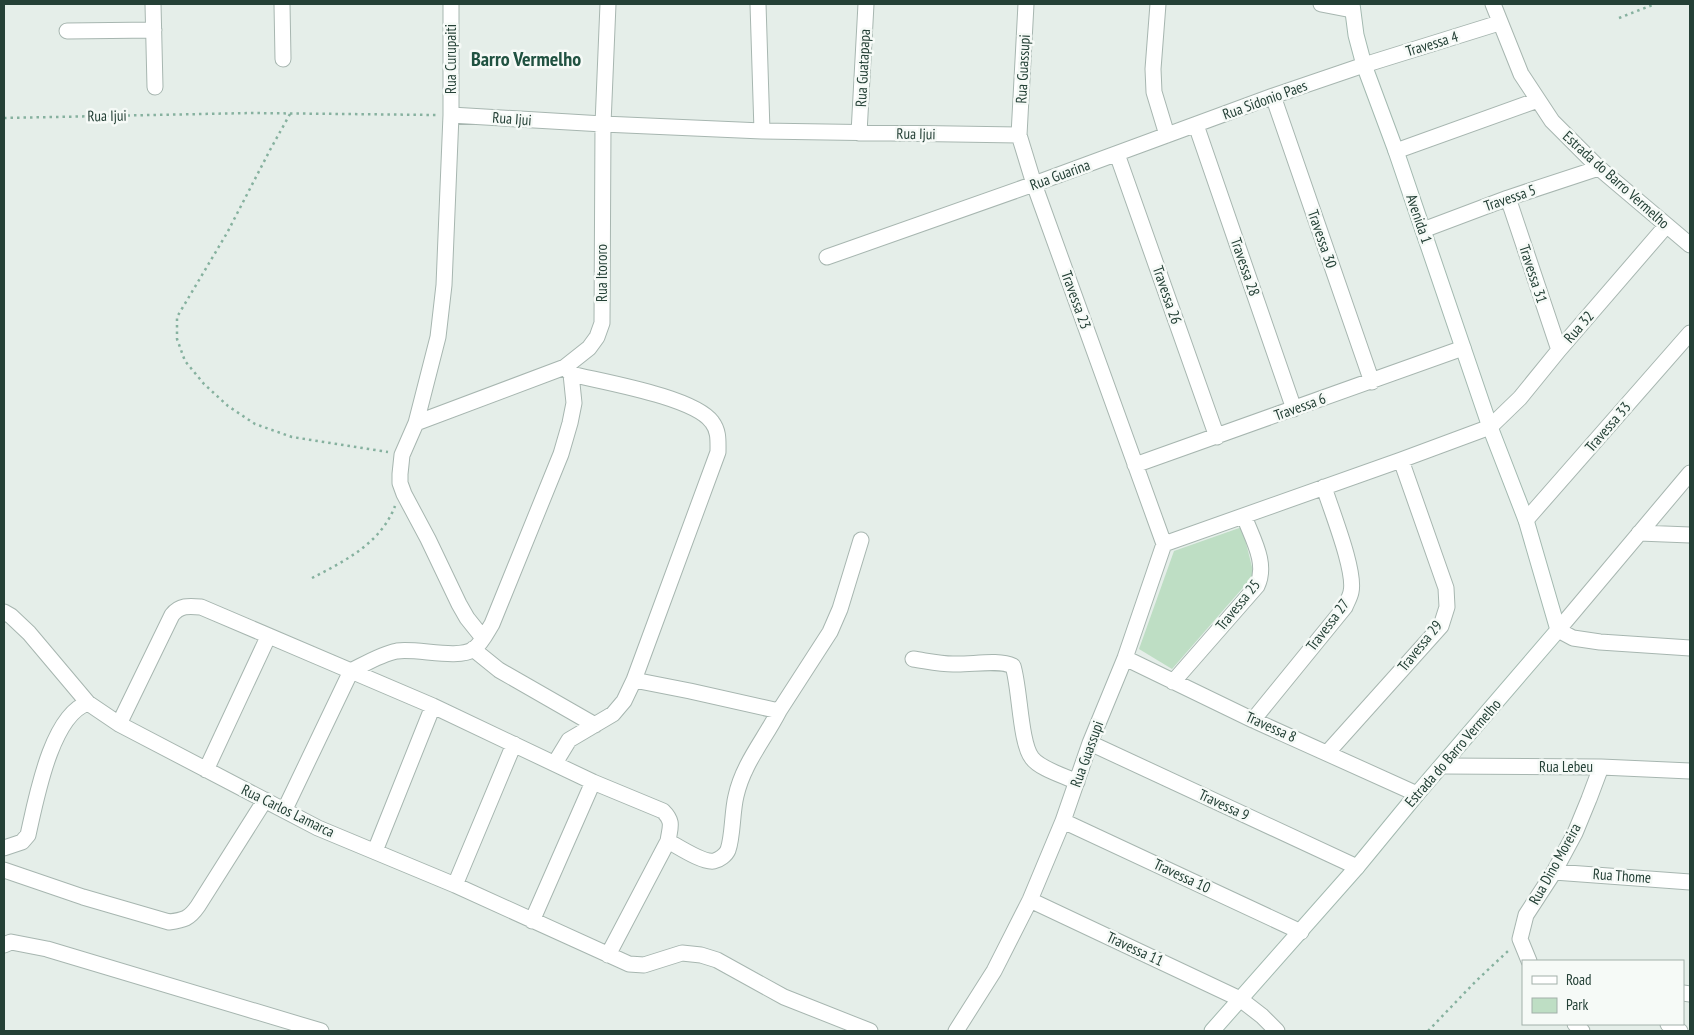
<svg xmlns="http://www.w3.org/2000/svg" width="1694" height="1035" font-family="'PT Sans Narrow',sans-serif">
<rect width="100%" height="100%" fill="#e5eee9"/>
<path fill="#bedec4" d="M1242,527L1254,575L1172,669L1139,649L1174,551Z"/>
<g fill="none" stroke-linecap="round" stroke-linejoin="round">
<defs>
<path id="street" d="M153,4L155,87
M282,4L283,59
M451,4V115L444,285L438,337L416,423L402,455L400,474V483L404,494L428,539L459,604L467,618L483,638
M758,4L762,131
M1158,4L1153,69L1154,92L1167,135
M1321,4L1352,10
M1493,4L1521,74L1552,121L1599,168L1690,245
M67,31L154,30
M1273,96L1372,382
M451,115L603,124L762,131L1019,135
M1196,125L1294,409
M859,133L866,4
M1396,151L1538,100
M1117,154L1217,437
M1508,198L1559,350
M1423,230L1508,198L1599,168
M827,257L1034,184L1273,96L1364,65L1499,23
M565,367L571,374C603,382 694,397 712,422C719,431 718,441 718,452L634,680L690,691L779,711C764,740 743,764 736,796C732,812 733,836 728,850C726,855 719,860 714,861C703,863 679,847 668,841
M416,423L565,367L589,348L597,337L602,323L603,124L608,4
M1135,465L1463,348
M1690,473L1558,630L1573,638L1600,642L1690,648
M1526,520L1690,333
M1639,533L1690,535
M1164,544L1401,460L1490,427L1520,398L1559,350L1666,226
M4,612L11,616L29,633L88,703L119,724L318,828L455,885L629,964L644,965L682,953L701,955L717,960L784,997L870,1031
M473,649L499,670L595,725
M1125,658L1253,720L1417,794
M913,659C927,661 940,664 953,664C971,665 998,659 1013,666C1020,688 1020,743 1032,758C1040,769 1065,776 1077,782
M1173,682L1257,586C1268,563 1252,538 1244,516
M779,711L830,632L840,609L861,540
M1253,720L1345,607C1347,602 1350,597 1351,592C1356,571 1331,510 1324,487
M119,724L172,615C180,605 189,606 201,607L433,706L593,782L663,811C674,822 670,827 668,841L608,955
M1090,743L1357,867
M1328,752L1441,626L1447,607L1446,588L1401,460
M555,763L569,740L613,714L624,701L634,680
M1442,766L1601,767L1690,771
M206,770L268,637
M285,809L351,671C365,664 381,654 397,651C418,648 458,660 474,649C482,643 487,632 492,624L561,454L570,423L574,403L571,374
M1063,821L1301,932
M4,848L22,842L28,835C36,800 51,715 88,703
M375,851L433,706
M4,870L83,897L169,922C184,920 189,919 198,906L265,800
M1554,872L1690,882
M455,885L514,744
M1030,900L1240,999L1262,1016L1277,1031
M532,921L593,782
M4,945L11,942L47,949L321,1031
M1529,961L1520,939L1526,915L1554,872L1575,833L1589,799L1601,767
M1683,993L1690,994
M1575,1024L1582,1031
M1668,1024L1680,1031
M956,1031L994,971L1030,900L1063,821L1090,743L1125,658L1164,544L1034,184L1019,135L1026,4"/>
<path id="secondary" d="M1212,1031L1357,867L1417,794L1558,630L1526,520L1490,427L1396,151L1364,65L1356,35L1352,4"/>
</defs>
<use href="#street" stroke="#a7b6b0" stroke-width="17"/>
<use href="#secondary" stroke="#a3b9b0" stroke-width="17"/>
<path stroke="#86b19f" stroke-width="2.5" stroke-dasharray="2.5 4" stroke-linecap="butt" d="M1619,18L1655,4
M290,114L270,150L227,233L177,317V339L185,361L204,384L228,406L255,424L292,437L388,452
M4,118L251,113L437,115
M312,578C345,561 381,543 395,506
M1428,1031L1476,981L1508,951"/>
<use href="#street" stroke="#fff" stroke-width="15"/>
<use href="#secondary" stroke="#fff" stroke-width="15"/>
</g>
<g text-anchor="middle" stroke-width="5" stroke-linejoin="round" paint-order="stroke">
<g font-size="15" fill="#244036" stroke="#f6faf7">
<text transform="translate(1432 44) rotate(-17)" y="5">Travessa 4</text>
<text transform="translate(451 59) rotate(-90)" y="5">Rua Curupaiti</text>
<text transform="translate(863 68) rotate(-87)" y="5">Rua Guatapapa</text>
<text transform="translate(1023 69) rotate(-87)" y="5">Rua Guassupi</text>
<text transform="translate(1265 100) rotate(-20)" y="5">Rua Sidonio Paes</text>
<text transform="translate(107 116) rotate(-1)" y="5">Rua Ijui</text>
<text transform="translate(512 119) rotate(4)" y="5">Rua Ijui</text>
<text transform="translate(916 134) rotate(1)" y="5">Rua Ijui</text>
<text transform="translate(1060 175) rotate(-20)" y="5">Rua Guarina</text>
<text transform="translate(1616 180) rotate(42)" y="5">Estrada do Barro Vermelho</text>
<text transform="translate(1510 198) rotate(-19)" y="5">Travessa 5</text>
<text transform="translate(1419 219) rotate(71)" y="5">Avenida 1</text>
<text transform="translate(1322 239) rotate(71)" y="5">Travessa 30</text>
<text transform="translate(1245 267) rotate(71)" y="5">Travessa 28</text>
<text transform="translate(602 273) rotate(-90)" y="5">Rua Itororo</text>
<text transform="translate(1533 274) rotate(72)" y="5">Travessa 31</text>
<text transform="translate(1167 295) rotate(71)" y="5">Travessa 26</text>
<text transform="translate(1076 300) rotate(70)" y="5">Travessa 23</text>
<text transform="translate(1579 327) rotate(-49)" y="5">Rua 32</text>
<text transform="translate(1300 407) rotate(-20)" y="5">Travessa 6</text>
<text transform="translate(1608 427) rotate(-49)" y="5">Travessa 33</text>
<text transform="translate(1238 605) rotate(-51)" y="5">Travessa 25</text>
<text transform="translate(1328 625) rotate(-53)" y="5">Travessa 27</text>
<text transform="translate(1420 646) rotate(-51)" y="5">Travessa 29</text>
<text transform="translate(1271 727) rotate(24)" y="5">Travessa 8</text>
<text transform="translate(1453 753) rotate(-49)" y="5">Estrada do Barro Vermelho</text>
<text transform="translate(1087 754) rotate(-70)" y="5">Rua Guassupi</text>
<text x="1566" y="772">Rua Lebeu</text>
<text transform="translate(1224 805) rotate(25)" y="5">Travessa 9</text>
<text transform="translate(288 811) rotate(26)" y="5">Rua Carlos Lamarca</text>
<text transform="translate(1555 864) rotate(-61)" y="5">Rua Dino Moreira</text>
<text transform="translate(1182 876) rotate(25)" y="5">Travessa 10</text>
<text transform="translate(1622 876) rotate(4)" y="5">Rua Thome</text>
<text transform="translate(1135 949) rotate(25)" y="5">Travessa 11</text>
</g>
<g font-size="20" font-weight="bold" fill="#205241" stroke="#f6faf7">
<text x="526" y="66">Barro Vermelho</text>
</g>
</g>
<rect width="1694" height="1035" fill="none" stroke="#244036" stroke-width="10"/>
<rect x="1522" y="960" width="162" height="65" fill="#f6faf7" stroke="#a2b0aa"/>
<rect x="1532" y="976" width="25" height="8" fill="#ffffff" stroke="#a2b0aa"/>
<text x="1566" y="985" font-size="15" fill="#244036">Road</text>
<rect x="1532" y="998" width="25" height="15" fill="#bedec4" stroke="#a2b0aa"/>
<text x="1566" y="1010" font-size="15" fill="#244036">Park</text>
</svg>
